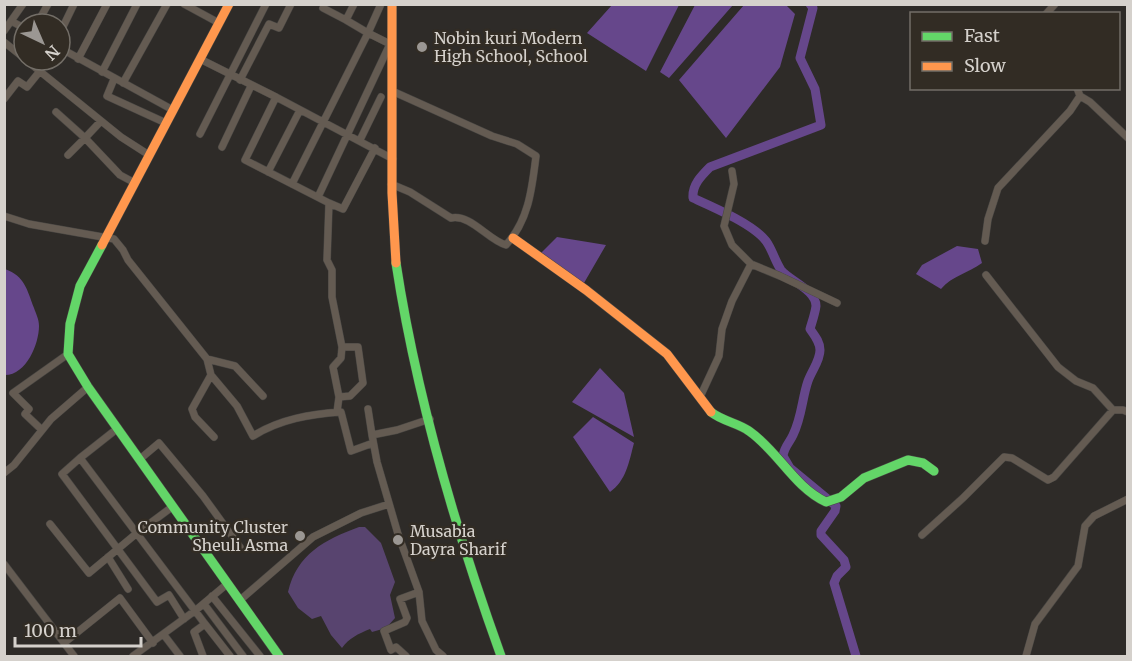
<svg xmlns="http://www.w3.org/2000/svg" width="1132" height="661" font-family="Merriweather,serif">
<rect width="100%" height="100%" fill="#2e2b28"/>
<path fill="#58446f" d="M359,527H365L381,543L395,582L390,595L395,618L386,628L372,632L370,629C358,634 349,638 342,648L331,635L321,616L312,619L298,608L288,592C297,554 324,540 359,527Z"/>
<path fill="#66478b" d="M612,5H679L646,71L587,33Z
M695,5H733L669,78L660,72Z
M744,5H786L795,14L780,67L726,138L679,80Z
M557,237L606,245L584,283L539,255Z
M957,246L978,249L982,263C968,273 952,276 941,289L916,274L922,265Z
M5,269C25,276 27,290 34,308C36,314 39,319 39,326C39,344 26,376 4,375Z
M600,368L624,393L634,437L572,402Z
M593,417L634,443C629,462 626,481 610,492L573,437Z"/>
<g fill="none" stroke-linecap="round" stroke-linejoin="round">
<path stroke="#66478b" stroke-width="9" d="M810,4L813,8L800,58L815,89L821,125L710,167C701,176 692,185 693,198C713,207 753,224 766,241C772,249 775,261 781,270C790,281 816,290 816,306C815,314 812,322 810,329C815,336 820,342 820,350C820,361 812,370 808,381C802,398 802,417 793,435C790,442 784,447 783,456L790,468L836,506L835,511L821,531V535L844,560L846,567L837,576L834,583L856,656"/>
<defs>
<path id="street" d="M184,4L219,23
M381,4L368,33L390,44L391,46
M323,8L346,20L354,4
M1046,14L1055,4
M11,21L24,28
M37,24L48,4
M4,31L23,4
M60,33L74,4
M4,42L24,58
M60,48L173,110
M78,59L107,4
M200,59L276,97
M26,60L121,137L149,155
M102,72L137,4
M114,79L107,96L166,123
M240,80L269,24L279,28L291,4
M123,83L167,4
M1080,96L1090,102L1128,138
M4,99L18,81L27,87L40,71
M56,112L85,138L68,155
M101,121L85,138L120,175L135,183
M200,134L266,4
M360,140L381,97
M222,147L251,86
M732,171L734,184L724,226L732,245L751,264L780,276L837,303
M268,172L300,110
M292,184L368,33L346,20
M391,184L410,192L451,218C471,214 488,240 506,245C529,220 532,188 536,156L517,144L492,136L392,91
M318,197L390,44
M329,203L343,209L375,148
M4,216L29,224L114,239L123,250L128,260L207,359L211,375L237,406L253,436C280,419 311,414 341,412L351,451L373,443
M985,241L988,219L998,188L1070,111L1080,96L1077,88
M986,275L1058,367L1076,381L1093,388L1113,410
M207,359L235,366L263,396
M211,375L192,409L195,417L214,437
M339,397L333,367L341,358L342,347L332,297V270L327,260L329,203L245,160L276,97L393,159
M700,397L719,356L722,329L732,301L751,264
M368,409L372,435
M337,412L339,397L350,396L363,383L358,347H342
M430,419L397,430L372,435L377,462L398,534L419,592L422,621L436,650L443,656
M118,428L80,458L205,624
M42,430L25,414L29,409L13,393L68,354
M80,458L62,474L157,602L169,595L184,619
M140,459L159,443L203,496L240,547
M4,473L14,465L51,419L88,387
M50,524L89,573L137,533L172,507
M922,535L963,498L1004,457L1012,458L1048,480L1054,477L1113,410H1123L1128,412
M108,557L128,589
M4,564L74,656
M212,596L260,656
M239,601L313,537L361,513L389,504
M204,604L243,656
M164,635L180,656
M64,643L120,598L153,643
M133,656L196,610L227,584
M203,656L194,632L205,624L230,656
M406,656L396,647L391,650L384,631L405,622L407,618L400,599L419,592
M1026,656L1035,624L1078,566L1085,526L1094,516L1128,499"/>
<path id="fast" d="M102,245L80,286L70,324L68,354L88,387L279,656
M396,263C416,394 456,531 501,656
M711,412C722,421 738,423 749,431C778,451 794,487 826,502L841,497L864,478L908,460L923,463L934,471"/>
<path id="slow" d="M392,4V193L396,263
M513,238L586,290L667,354L711,412
M102,245L229,4"/>
</defs>
<use href="#street" stroke="#484643" stroke-width="8"/>
<use href="#fast" stroke="#484643" stroke-width="10"/>
<use href="#slow" stroke="#484643" stroke-width="10"/>
<use href="#street" stroke="#645b52" stroke-width="7"/>
<use href="#fast" stroke="#63d668" stroke-width="9"/>
<use href="#slow" stroke="#ff974d" stroke-width="9"/>
</g>
<g fill="#9b9793" stroke="#322c24" stroke-width="2">
<circle cx="422" cy="47" r="6"/>
<circle cx="300" cy="536" r="6"/>
<circle cx="398" cy="540" r="6"/>
</g>
<g text-anchor="middle" stroke-width="5" stroke-linejoin="round" paint-order="stroke">
<g font-size="16" fill="#d5d1cc" stroke="#322c24" text-anchor="start">
<text x="434" y="44">Nobin kuri Modern<tspan x="434" dy="18">High School, School</tspan></text>
<text x="288" y="533" text-anchor="end">Community Cluster<tspan x="288" dy="18">Sheuli Asma</tspan></text>
<text x="410" y="537">Musabia<tspan x="410" dy="18">Dayra Sharif</tspan></text>
</g>
</g>
<rect width="1132" height="661" fill="none" stroke="#d5d1cc" stroke-width="12"/>
<rect x="910" y="12" width="210" height="78" fill="#322c24" stroke="#736e67" stroke-width="1.5"/>
<rect x="922" y="32" width="30" height="9" fill="#63d668" stroke="#736e67" stroke-width="1.5"/>
<text x="964" y="42" font-size="18" fill="#d5d1cc">Fast</text>
<rect x="922" y="62" width="30" height="9" fill="#ff974d" stroke="#736e67" stroke-width="1.5"/>
<text x="964" y="72" font-size="18" fill="#d5d1cc">Slow</text>
<g transform="translate(42 42) rotate(136)"><circle r="28" fill="#322c24" stroke="#736e67" stroke-width="1.5"/>
<path d="M0-4.5L10 22L0 15L-10 22Z" fill="#9b9793"/>
<text y="-9" font-size="16" font-weight="bold" text-anchor="middle" fill="#d5d1cc">N</text>
</g>
<path d="M15 637v9h126v-9" fill="none" stroke="#d5d1cc" stroke-width="3"/>
<text x="24" y="637" font-size="18" fill="#d5d1cc" stroke="#322c24" stroke-width="4.5" paint-order="stroke">100 m</text>
</svg>
